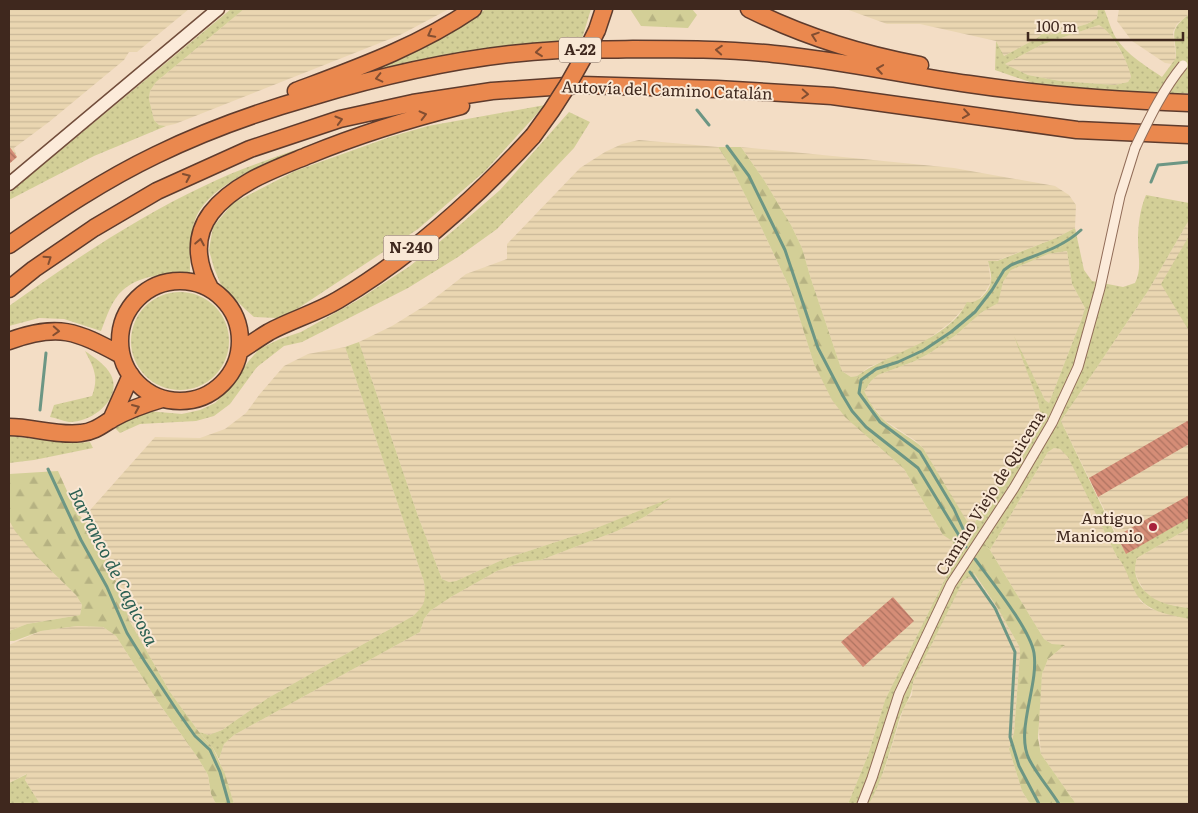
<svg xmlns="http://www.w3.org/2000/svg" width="1198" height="813" font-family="Literata,serif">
<defs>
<pattern id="farmland-rules" width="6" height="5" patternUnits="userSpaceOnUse" patternTransform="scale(1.25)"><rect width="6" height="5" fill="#ead6b1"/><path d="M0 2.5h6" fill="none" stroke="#cab898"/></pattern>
<pattern id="grass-dots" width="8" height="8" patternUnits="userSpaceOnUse" patternTransform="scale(1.25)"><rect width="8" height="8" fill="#d3cf97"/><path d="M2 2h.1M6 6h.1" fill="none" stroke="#b6b282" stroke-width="1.8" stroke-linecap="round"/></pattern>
<pattern id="forest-firs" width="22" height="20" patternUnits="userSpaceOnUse" patternTransform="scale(1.25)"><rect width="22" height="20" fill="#d3cf97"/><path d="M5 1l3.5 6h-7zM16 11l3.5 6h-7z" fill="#b6b282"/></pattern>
<pattern id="building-back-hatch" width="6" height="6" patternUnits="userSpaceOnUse" patternTransform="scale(1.25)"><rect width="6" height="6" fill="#d58d77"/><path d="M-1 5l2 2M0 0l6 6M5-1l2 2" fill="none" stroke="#ae7361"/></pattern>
</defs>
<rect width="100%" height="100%" fill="#f3ddc5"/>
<path fill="url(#farmland-rules)" d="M9,9H189L137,52H129L124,60L49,122L14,148L17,157L9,164Z
M244,9H449L400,35L175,124L166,126L159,125L154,120L149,99L150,91L156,82Z
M846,9H1098V10L1097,18L1087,24L1049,35L1044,31L1039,37L1004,56L996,41L920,24H887Z
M1119,9H1189V14L1177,24L1173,32L1176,58L1172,64L1165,63L1132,41L1117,21Z
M1099,25L1105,27L1110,34L1124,57L1130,70L1131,77L1128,82L1115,85L1060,81L1028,75L1005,64L1041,45Z
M639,140L718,147L731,167L762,229L791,291L814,364L871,440L904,469L943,535L953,540L952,565L885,700L868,755L848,804H234L219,759L224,744L234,735L420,632L424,619L430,611L451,597L497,571L521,562L541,560L617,531L646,516L668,500L589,531L504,559L456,581L449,582L442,579L418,516L359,342L392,326L426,305L466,274L507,259V244L580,168L605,152L622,144Z
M741,147L954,168L1055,186L1069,195L1076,205L1075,228L1056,238L996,261H988L991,282L985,292L977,301L963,309L951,322L927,340L907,351L869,367L857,376L851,377L842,371L811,279L802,248L791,225L764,180Z
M1189,220V518L1126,554L1061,421L1148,291Z
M1067,251L1072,284L1085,308L1082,318L1049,403L1045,400L1017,343L1038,402L1040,412L1037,422L971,529L923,448L916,441L884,420L870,403L864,392L871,381L878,375L915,361L930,353L956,335L982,312L997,303L1003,282L1011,270L1048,254Z
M345,347L424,582L426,598L421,609L413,616L268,698L222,730L209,735L199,732L170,692L129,620L119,587L84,520L91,509L155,437L200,438L225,429L246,413L259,395L284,366L308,354Z
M1054,448L1060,449L1068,456L1117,557L1124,564L1140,601L1151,609L1189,619V804H1076L1041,754L1038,722L1042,674L1048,659L1064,646L1052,644L1044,639L990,550L1048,452Z
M9,520L36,556L76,595L82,605L80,615L27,624L9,631Z
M1189,528V608L1160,603L1151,599L1145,592L1138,580L1134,569L1137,558Z
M969,577H976L997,607L1019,646L1020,653L1014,733L1009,749L1022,791L1030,804H869L885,768L904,707L912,695L913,682L963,580Z
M77,626L103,627L116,636L158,702L198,758L208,775L211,794L216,804H40L25,780L26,774L9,783V645L41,631Z"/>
<path fill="url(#grass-dots)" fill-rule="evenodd" d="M231,9H244L156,82L150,91L149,99L154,120L159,125L166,126L94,156L9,200V193Z
M486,9H591L581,42L346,79L426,44Z
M1098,9H1104C1108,18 1111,30 1116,38C1127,55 1146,66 1162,77L1176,58C1176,33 1167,32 1189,14V93L1152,94L1056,91L995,70L996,41L1004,56L1039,37L1044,31L1049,35L1087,24L1097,18ZM1099,25C1112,31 1129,63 1131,77L1128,82L1115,85L1060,81L1028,75L1005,64L1041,45Z
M545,105L485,171L418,229L291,313L277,318L254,317L245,309L221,285L214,268L209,250L213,227L233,203L295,171L390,137L428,126Z
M569,112L590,122L574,148L497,229L458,257L408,288L302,342L284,346L257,367L230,404L214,416L196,421L140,424L120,433L115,428L133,416L147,411L182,414L200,410L215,403L227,391L248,362L259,349L280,339L301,332L358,300L410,266L454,230L500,190Z
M326,139C287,156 211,178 195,220C189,237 190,255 190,273C168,274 141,274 123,290C112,299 106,318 101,331L64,319L39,318L9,326V306C71,262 134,219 204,186C243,167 285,154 326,139Z
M1146,195L1189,203V220L1148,291L1061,421L1116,536L1126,553L1189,518V528L1137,558C1134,568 1134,575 1140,585C1152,603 1169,605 1189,608V619C1164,613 1142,612 1132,585C1127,575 1125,565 1117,557L1068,457L1060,449L1054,448L1048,452L990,550L971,529L1037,422L1040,412L1038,402L1014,336L1045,400L1049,403L1082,318L1085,308L1072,284L1067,251L1048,254L1011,270L1003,282L998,303L982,312L956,335L930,353L915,361L878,375L871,381L864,392L857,376C888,353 950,340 967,302C977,305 990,291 991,281C992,274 989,267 988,261H997L1056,238L1075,228L1084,270L1092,281L1123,287L1135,283C1142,270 1138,255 1138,241C1138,225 1140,209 1146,195Z
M1189,236V331L1161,284Z
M131 341a49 49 0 1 1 98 0a49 49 0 1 1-98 0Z
M359,342L418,516L442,579L449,582L456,581L504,559L589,531L671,498L646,516L617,531L541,560L521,562L497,571L451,597L430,611L424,619L420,632L234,735L224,744L219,759L213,748L199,732L209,735L222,730L268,698L413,616C426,605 426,599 424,582L345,347Z
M85,351C95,358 105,364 111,375C123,399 91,423 69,422C63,421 56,418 50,417L54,405L92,396C99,377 94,368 85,351Z
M9,436L71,443L90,442L93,448L34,460L9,463Z
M953,540L960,546L976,577H969L963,581L913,682C912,697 905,703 900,717C891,746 884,777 869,804H848L868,755L885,700L952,565Z
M27,774L25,780L40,804H9V783Z"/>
<path fill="url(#forest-firs)" d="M630,9H692L697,15L688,28L641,26Z
M718,147H741L764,180L791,225L802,248L811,279L842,371L851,377L857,376C864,391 871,408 884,420C896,431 911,437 923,448L971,528L990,550L1044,639L1052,644L1065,645L1048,659L1042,674L1038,738L1041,754L1076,804H1030L1022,791L1009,749L1014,733L1020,653L1019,646L997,607L972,570L960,546L943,535L904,469L845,417L832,400L814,364L791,291L762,229L731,167Z
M58,471L77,513L84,520L119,587L129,620L170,692L199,732L213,748L225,774L234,804H216L211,794L208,775L198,758L158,702L116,636L103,627L77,626L41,631L14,641H9V631L27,624L80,615L82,605L76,595L36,556L15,531L9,520V474Z"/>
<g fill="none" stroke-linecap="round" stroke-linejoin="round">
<path stroke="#6c9684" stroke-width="3" d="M697,110L709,125
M727,146L749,176L785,250L818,348L843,396L852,411L866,427L918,468L966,547
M1151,182L1158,165L1189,162
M40,410L46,353
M48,469L81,540L107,587L127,633L145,662L178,712L195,736L210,750L220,772L229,804
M958,557L956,540L965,533L954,509L920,452L880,422L859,393L861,380L876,369L898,362L924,350L951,332L975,312L992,290L1004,270L1011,265C1035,255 1062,248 1081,230
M975,559C991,581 1030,629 1034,653C1039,685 1015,731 1029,759C1037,775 1050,789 1059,804
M970,572L995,608L1015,652L1010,737L1019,766L1039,804"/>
</g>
<path fill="url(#building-back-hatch)" d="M9,146L17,157L9,164Z
M1189,420V444L1098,497L1089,478Z
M1189,495V518L1126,554L1117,536Z
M893,597L914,621L863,667L841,642Z"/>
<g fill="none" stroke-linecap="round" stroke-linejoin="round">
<defs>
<path id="street" d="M862,804L872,778L899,694L951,584L1014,488L1052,423L1078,367L1100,288L1120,196L1135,148"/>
<path id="secondary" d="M9,184L218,9"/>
<path id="highway" d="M749,9C803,36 861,54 920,65
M597,30L604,9
M296,91C357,68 419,46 473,9
M9,245C56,212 104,180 156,155C205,131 258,112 311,97C391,73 475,54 559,50C583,49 608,50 633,49C680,49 727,49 774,54C839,60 904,75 969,84C1042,95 1115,100 1189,103
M120 341a60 60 0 1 1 120 0a60 60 0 1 1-120 0Z
M210,288C197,264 193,237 211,213C234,183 275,169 309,155C358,135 409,119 461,106
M9,289L34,269L94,228L157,191L250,149L340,119L413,103L492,91L581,85L717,89L832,96L1077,130L1189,135
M9,341C59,323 76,331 121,355
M240,351C249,345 259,338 269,332C291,320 316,313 338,300C411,257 476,198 533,136
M111,420L131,375
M9,427C33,427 57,436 81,433C94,432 102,425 112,419C128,410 145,404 162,399"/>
</defs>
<use href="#street" stroke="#916c58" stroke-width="11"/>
<use href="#secondary" stroke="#724d3b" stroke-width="15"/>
<use href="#highway" stroke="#5e3b2d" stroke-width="19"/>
<use href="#street" stroke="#fcebda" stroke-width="9"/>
<use href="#secondary" stroke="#fcebda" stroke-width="12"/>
<use href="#highway" stroke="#ea884e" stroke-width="16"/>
<defs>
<path id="street-bridge" d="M1135,148C1149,119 1162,91 1183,65"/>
<path id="highway-bridge" d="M533,136C559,102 579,69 597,30"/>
</defs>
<use href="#street-bridge" stroke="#916c58" stroke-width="11" stroke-linecap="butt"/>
<use href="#highway-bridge" stroke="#5e3b2d" stroke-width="19" stroke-linecap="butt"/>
<use href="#street-bridge" stroke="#fcebda" stroke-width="9"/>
<use href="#highway-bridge" stroke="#ea884e" stroke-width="16"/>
</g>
<defs><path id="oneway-chevron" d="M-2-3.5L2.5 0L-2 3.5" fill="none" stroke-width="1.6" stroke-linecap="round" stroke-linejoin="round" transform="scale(1.25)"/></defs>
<g stroke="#834e31">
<use href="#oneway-chevron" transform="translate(431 34) rotate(152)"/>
<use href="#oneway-chevron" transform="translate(815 36) rotate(-161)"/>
<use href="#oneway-chevron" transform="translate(719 50) rotate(-176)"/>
<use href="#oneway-chevron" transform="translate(539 52) rotate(174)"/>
<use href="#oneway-chevron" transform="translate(880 69) rotate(-171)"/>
<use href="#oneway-chevron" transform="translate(379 78) rotate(167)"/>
<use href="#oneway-chevron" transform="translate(805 94) rotate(3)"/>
<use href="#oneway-chevron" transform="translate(966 114) rotate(8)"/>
<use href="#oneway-chevron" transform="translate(423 115) rotate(-14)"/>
<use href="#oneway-chevron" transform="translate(339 120) rotate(-16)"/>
<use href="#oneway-chevron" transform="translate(187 177) rotate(-24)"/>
<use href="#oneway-chevron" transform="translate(200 242) rotate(-79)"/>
<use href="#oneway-chevron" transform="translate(48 259) rotate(-34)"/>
<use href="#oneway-chevron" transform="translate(56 331) rotate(3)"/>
<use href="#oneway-chevron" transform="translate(136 408) rotate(-23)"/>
</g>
<circle fill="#a7213b" stroke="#f9e8d5" stroke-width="2" cx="1153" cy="527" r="5"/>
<g text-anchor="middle" stroke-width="4" stroke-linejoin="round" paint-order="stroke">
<g fill="#f9e8d5" stroke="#776255" stroke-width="1">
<rect x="559" y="37.5" width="42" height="25" rx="4"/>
<rect x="383.5" y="235.5" width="55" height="25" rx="4"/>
</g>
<g font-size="15" font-weight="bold" fill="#3f281e">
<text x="580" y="55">A-22</text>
<text x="411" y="253">N-240</text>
</g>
<g font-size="16" fill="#3f281e" stroke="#f9e8d5">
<text transform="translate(667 90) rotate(2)" y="6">Autovía del Camino Catalán</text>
<text transform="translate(990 493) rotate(-58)" y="6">Camino Viejo de Quicena</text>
</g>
<g font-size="16" fill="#3f281e" stroke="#f9e8d5" text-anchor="end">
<text x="1143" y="524">Antiguo<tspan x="1143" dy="18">Manicomio</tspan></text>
</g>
<g font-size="18" font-style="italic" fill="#2b6053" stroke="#f9e8d5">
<text transform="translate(113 567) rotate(63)" y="6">Barranco de Cagicosa</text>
</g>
</g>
<rect width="1198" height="813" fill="none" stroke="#3f281e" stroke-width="20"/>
<path d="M1028 32v8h155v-8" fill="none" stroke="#3f281e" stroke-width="2.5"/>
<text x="1036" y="32" font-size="15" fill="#3f281e" stroke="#f9e8d5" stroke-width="4" paint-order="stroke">100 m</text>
</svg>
